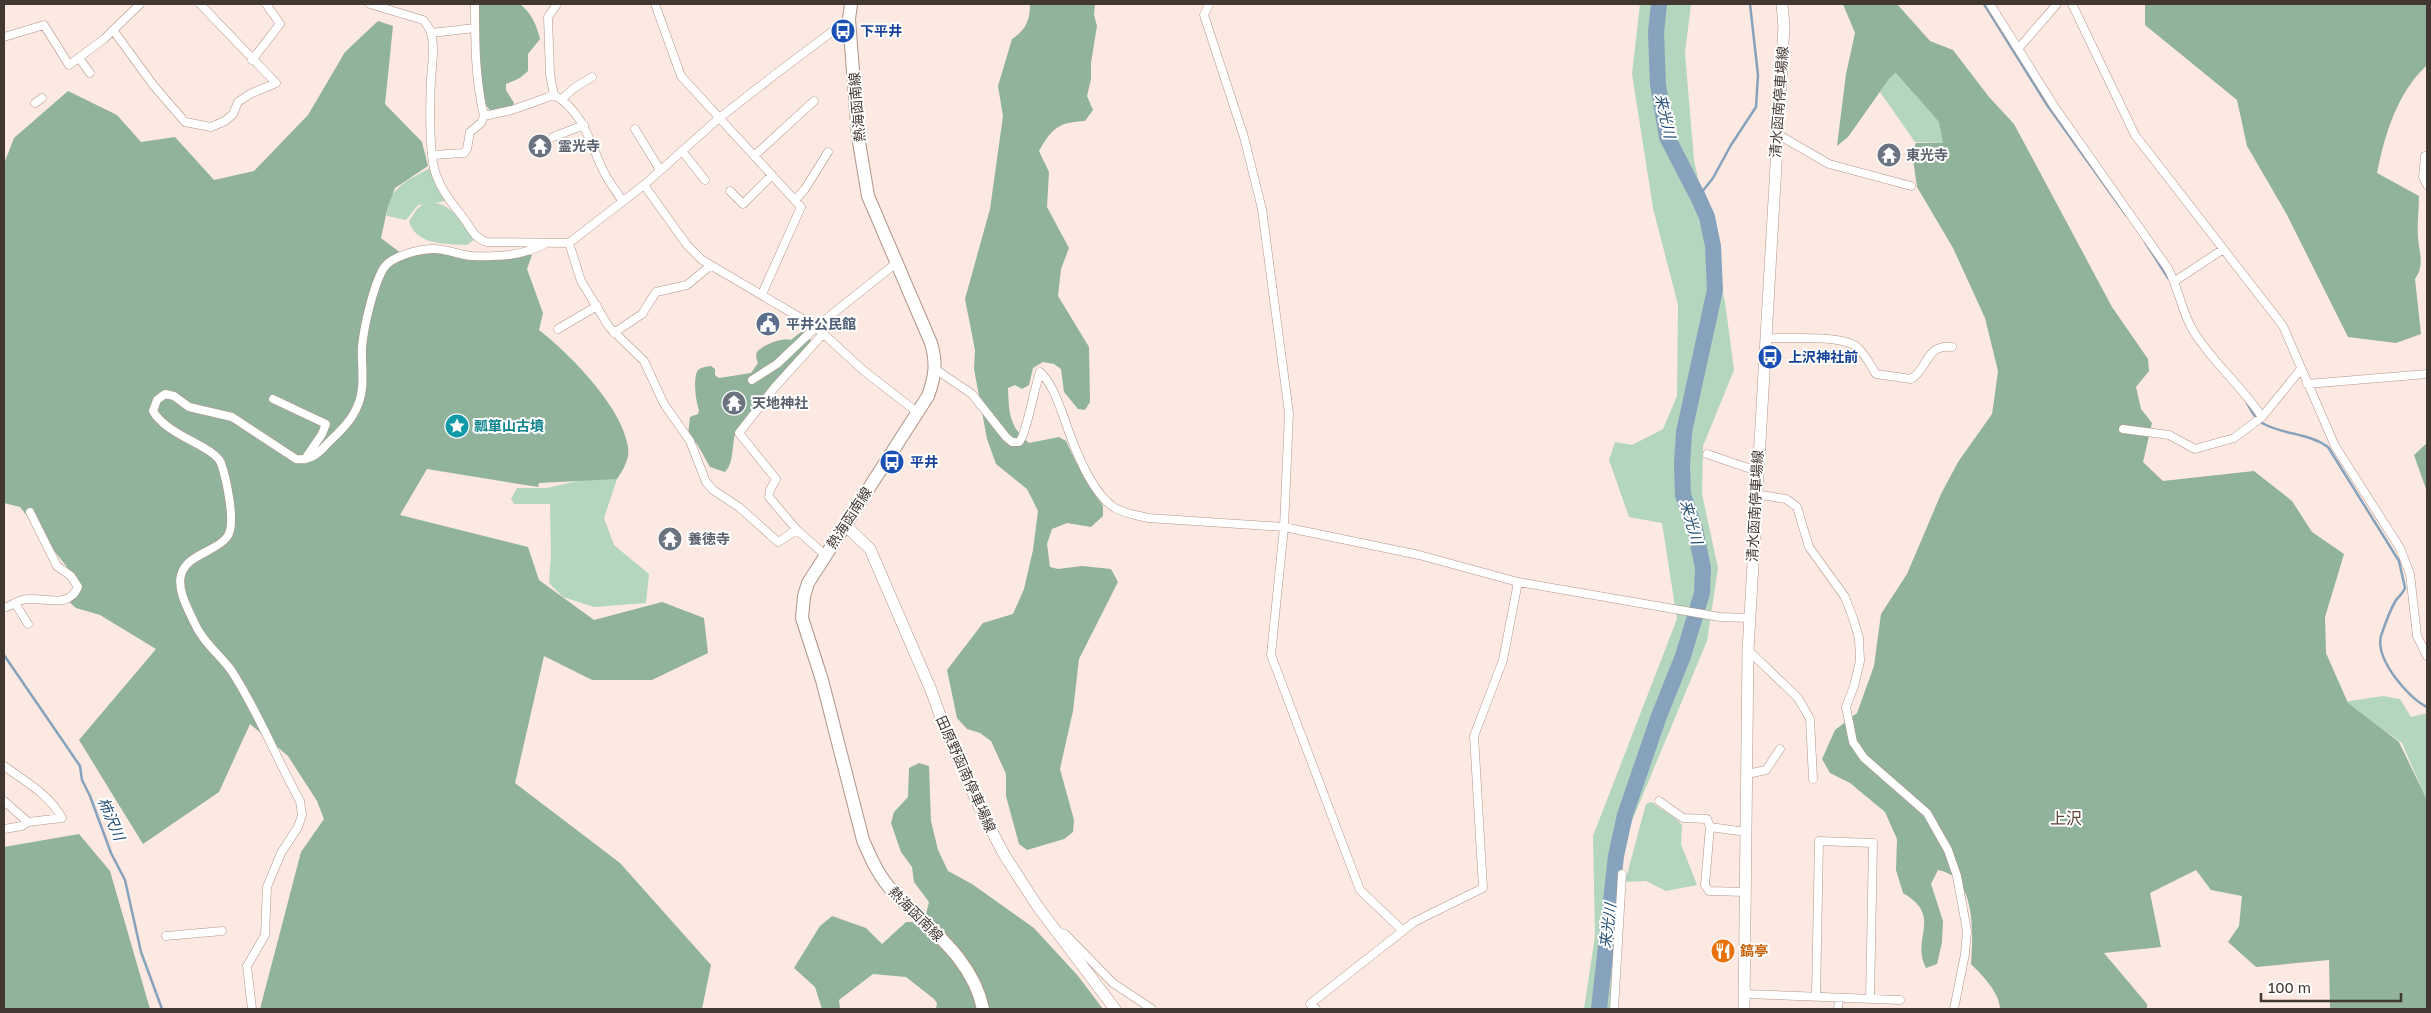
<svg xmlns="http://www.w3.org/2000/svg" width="2431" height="1013" font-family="'Golos Text','Noto Sans JP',sans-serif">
<rect width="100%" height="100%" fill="#fce9e1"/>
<path fill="#b4d5be" d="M1640,4H1691L1685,53L1694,160L1725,302L1734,370L1703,446L1702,494L1718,568L1707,641L1624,840L1617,913L1612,1009H1584L1595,936L1593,836L1677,619L1662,523L1629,517L1609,460L1615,442L1632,445L1663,429L1677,396L1678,305L1653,208L1632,74Z
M1898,72L1917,97L1939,122L1944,143L1915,142L1880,92L1889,79Z
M430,168L449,200L435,203C453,205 464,226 474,240L467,245C446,244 415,245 409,221L417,209L423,204L418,205L406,220L387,216C386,188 409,180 430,168Z
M591,478L617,479L604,518L614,545L649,574L646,603L594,607L563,597L549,583L551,555L550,504H514L511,499L517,488H547Z
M2383,696L2400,699L2411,717L2427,713V801L2402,743L2344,702Z
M1652,802C1662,811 1674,815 1682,825L1681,844L1697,885L1666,891L1646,881L1625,882L1646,804Z"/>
<path fill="#91b29b" d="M478,4H520C532,14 536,24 540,39L528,54V71L520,78L506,84V90L514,103L512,108L492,112C472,97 482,29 478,4Z
M1030,4H1095L1094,15L1097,26L1091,63V79L1087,96L1093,110L1085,121C1059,122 1052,128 1039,151L1049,172L1047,207L1069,248L1061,269L1058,296L1089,347L1090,402L1085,410L1078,409L1064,392L1061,369L1054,364L1043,362L1033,368L1029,385L1022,389L1015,385L1008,388C1009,414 1009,426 1029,443L1059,437L1066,441L1075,460L1103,506V516L1091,527L1067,523L1052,529L1047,544L1050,567L1058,569L1082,566L1111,569L1118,582L1079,659L1073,711L1060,769L1074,820L1073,832L1064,839L1027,850L1019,844L1006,796V774L991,741L980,733L967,729L957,718L947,670L983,623L1013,614L1024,589L1033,550L1038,511L1027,489L996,464L987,439L974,369L975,350L965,299L990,209L1003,116L998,86L1012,39C1026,30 1030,20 1030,4Z
M1843,4H1897L1930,41L1953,50L1989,97L2014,124L2112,307L2148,359L2149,371L2136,387L2141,409L2152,423L2143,462L2163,481L2254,471L2292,501L2312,532L2344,554L2325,617L2326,653L2348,703L2399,742L2427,800V1009H2330L2329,960L2256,967L2228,942L2239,926L2242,896L2211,890L2196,870L2150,893L2161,947L2104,953L2147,1004V1009H2000C2000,993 1982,975 1971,964C1973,934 1977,877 1938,870L1931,884L1943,921L1942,942L1937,964L1926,968C1910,938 1944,917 1903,893L1896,870L1897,839L1885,812L1850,783L1830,773L1822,759L1835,730L1857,713L1874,666L1881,614L1907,574L1941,494L1958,462L1992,414L1994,401L1998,371L1985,318L1953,248L1917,187L1912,152L1916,143H1943L1939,122L1896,73L1889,79L1848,137L1837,146L1846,74L1855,33Z
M2145,4H2427V65C2397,93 2385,134 2377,173L2419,196C2419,209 2417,223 2418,237C2419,253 2425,265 2415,279L2421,334L2396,343L2348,337L2286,213L2247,146L2237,100L2145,25Z
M378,21L393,26L385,104L422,142L428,166L395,188L388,206L381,238L402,254L437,249L460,253L532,255L527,269L543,313L539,330C569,353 623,408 628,447C630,459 623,470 617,479L539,483L538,487L427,469L400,515L528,547L539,580L594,620L662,602L704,618L708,653L652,680H592L544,656L515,783L620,863L711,965L702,1009H260L301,852L324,819L317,801L288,756L250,724L219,792L143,844L79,740L156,649L100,615L76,608L68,601L77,580L20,507L4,503V164L14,138L68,91L117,115L141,142L175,137L214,180L254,171L308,115L345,52Z
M801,332H805L811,341L766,391C765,401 755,416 748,421C743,425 739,425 736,432C731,444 735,462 725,472L710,467L697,444L688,435L690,417L698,414L699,410C696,402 693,380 697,372C699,367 706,367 711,366L715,369V375L719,378L751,373L758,363C757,360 755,355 757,352C763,345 783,337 791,340Z
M2427,443V492L2414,455Z
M919,763L929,766L931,821L938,850L948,871L972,884L1034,928L1078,976L1103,1009H936L937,1003L934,999L906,977L873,974L839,1000L840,1009H822L815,987L794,968L820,926L832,916L866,928L882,944L906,922H916L932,939L945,940L926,914L929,902L914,882L912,867L901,852L891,823L894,812L908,797L909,768Z
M79,834L110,871L150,1009H4V847Z"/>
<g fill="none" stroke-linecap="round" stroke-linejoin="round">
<path stroke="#87a2bc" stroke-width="2.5" d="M1984,4L2047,105L2126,215
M1698,197L1713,178L1731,145L1756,107L1758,75L1750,4
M2145,242L2168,278
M2245,399C2250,408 2255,420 2264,424C2284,435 2309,433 2328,447L2399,561L2405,588C2403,593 2400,596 2396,600C2390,610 2385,624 2381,636C2375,659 2408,698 2427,707
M4,655L80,766L82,780L90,796L111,853L125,880L141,952L162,1009"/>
<path stroke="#87a2bc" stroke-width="16" d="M1599,1009L1616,856L1625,815L1659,716L1683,656L1702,593L1703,568L1695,529L1683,495L1682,464L1684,432L1715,290L1713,246L1707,217L1698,197L1667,137L1658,85L1656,32L1659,4"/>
<defs>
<path id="minor" d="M370,4L423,20C426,24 430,28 431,33C435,47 432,65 431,79C430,104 429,138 433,163C436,183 449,200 462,216C471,227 472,237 487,242L569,243L644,185L718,119L777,73L849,19
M475,4C475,42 475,78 484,116
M557,4L548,17L550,75L554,95C582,110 590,142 602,168C607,180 616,190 622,201
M655,4L681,76L801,207L762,294
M1209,4L1204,15L1244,137L1262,209L1289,413L1284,527L1271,655L1360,890L1403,931
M1990,4L2054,106L2167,267C2179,287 2181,312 2194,332C2213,363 2242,386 2262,417
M2072,4L2135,135L2283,326L2335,446L2400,548L2410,574L2417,636L2427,656
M113,30L154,86L185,122L211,127L225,121L233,114L238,102L250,94L276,83L200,4
M431,33L475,28
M4,37L44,25L69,65L104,39L140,4
M2018,49L2057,4
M79,58L90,73
M252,60L280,24L266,4
M562,99L574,88L592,77
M35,103L42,98
M635,129L660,170
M1777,134L1829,164L1911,186
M553,137L584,125
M682,151L705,180
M432,155L464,153L467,149L470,132L481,123L484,116L512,110L554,95
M754,156L814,101
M2427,156H2425L2423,177L2427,185
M644,185L687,245L702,260L816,327L895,264
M730,191L743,204L772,175
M795,200L805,189L828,152
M569,243L581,281L609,327L644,361L664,404L690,441L706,482L713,490L739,507L778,542L797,530
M2175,281L2222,250
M558,329L597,306
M614,333L642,314L656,292L687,285L710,266
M823,334L775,387L739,433L776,479L770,490L769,497L797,530L825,555
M1765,338C1786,339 1843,334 1858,348C1865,354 1871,366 1876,374L1911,379C1929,368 1925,344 1952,347
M935,369L972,394L1006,437L1012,442H1019C1026,436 1035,385 1040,372C1052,384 1057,399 1063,415C1072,442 1090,493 1115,508C1125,514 1137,515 1148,518L1284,527L1419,555L1518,582L1720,617L1750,618
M752,380L777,364L816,327L864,371L917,412
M2307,384L2427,374
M273,399L326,424L322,434L305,459
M2123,429L2169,435L2195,449L2234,438L2262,417L2301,369
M1707,454L1757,471
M1755,494L1786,499L1797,507L1809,547L1845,597L1853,618L1859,638L1860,661L1854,686L1846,707L1853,742L1864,758L1927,813L1948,850L1957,876L1967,931L1965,954L1954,1009
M15,603L28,624
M4,608C10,606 16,602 22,600C41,595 68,611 78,587L71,576L57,566L30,512
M1748,650L1798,698L1810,719L1813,779
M4,766C26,782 49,794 62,818L28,822
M1747,774L1766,770L1780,749
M4,801L28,822L22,826L4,829
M1659,801L1683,818L1707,819L1710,827
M1746,892L1709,891L1705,885L1710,827L1746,832
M1057,932L1065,934L1113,983L1152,1009
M166,936L222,931
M1745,994L1900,1000
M1816,996L1819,841L1873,843L1870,999
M252,1009L247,966L265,935L267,887L281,853L298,827L302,815L300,801C276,758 258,711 231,670C219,654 202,641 194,622C188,609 177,590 181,575C187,554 216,552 227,537C237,525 226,478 221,463C214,446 167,436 153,411L157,400L165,394L174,396L189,407L232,417L296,459C309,461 318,454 326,445C337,434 351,422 357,407C366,388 361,366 362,347C364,326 373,287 383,269C390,256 420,249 434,249C447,249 459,255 472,256C497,257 524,256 546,243
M1316,1009L1310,1004L1414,922L1483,888L1474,736L1503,660L1518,582
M1614,1009L1622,874
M1838,1009L1839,998"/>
<path id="secondary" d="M845,525L870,549L931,690L945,729L981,811L1005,856L1038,907L1115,1009
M1744,1009L1748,650L1784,26L1782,4"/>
<path id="primary" d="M851,4L849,19L858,136L868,196L931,343C937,363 935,377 928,396L808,583L804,596L802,618L822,680L863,840C870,856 877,873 889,887C923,925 972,955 983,1009"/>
</defs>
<use href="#minor" stroke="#b19588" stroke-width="9"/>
<use href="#secondary" stroke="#b19588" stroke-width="12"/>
<use href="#primary" stroke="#b19588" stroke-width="14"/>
<use href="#minor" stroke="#fff" stroke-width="8"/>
<use href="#secondary" stroke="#fff" stroke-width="11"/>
<use href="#primary" stroke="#fff" stroke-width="12"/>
</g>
<defs>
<symbol id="bus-disc" viewBox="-11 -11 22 22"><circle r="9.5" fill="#1a4fb4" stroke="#fff"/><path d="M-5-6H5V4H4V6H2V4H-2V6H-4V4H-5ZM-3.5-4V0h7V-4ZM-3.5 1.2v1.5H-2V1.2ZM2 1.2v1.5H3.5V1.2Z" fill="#fff"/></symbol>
<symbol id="temple-disc" viewBox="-11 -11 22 22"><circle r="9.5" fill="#6b7280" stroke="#fff"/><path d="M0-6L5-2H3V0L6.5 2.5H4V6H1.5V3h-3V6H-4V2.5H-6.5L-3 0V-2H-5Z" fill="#fff"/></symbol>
<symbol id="civic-disc" viewBox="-11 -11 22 22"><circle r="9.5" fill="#5c6f8a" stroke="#fff"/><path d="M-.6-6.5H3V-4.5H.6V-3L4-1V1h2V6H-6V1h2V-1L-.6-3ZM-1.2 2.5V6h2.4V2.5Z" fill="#fff"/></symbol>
<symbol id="sight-disc" viewBox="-11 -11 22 22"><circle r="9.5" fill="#0f9aa8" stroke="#fff"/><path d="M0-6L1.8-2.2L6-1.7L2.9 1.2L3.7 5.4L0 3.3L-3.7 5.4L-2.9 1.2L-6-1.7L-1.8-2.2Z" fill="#fff"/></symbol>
<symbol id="restaurant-disc" viewBox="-11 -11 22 22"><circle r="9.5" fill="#e8710a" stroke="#fff"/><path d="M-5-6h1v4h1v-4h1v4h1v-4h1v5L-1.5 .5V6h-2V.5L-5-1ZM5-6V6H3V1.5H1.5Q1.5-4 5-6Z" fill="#fff"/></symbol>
</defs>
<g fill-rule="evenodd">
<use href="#bus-disc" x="829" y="17" width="28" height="28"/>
<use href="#temple-disc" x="526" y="132" width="28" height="28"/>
<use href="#temple-disc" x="1875" y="141" width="28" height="28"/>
<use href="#civic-disc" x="754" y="310" width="28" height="28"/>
<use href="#bus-disc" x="1756" y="343" width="28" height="28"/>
<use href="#temple-disc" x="720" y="389" width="28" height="28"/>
<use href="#sight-disc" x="443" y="412" width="28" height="28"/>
<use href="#bus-disc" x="878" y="448" width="28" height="28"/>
<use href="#temple-disc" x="656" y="525" width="28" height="28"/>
<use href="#restaurant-disc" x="1709" y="937" width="28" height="28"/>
</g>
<g text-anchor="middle" stroke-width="4" stroke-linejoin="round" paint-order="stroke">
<g font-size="14" font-weight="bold" fill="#164399" stroke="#fff" text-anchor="start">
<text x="860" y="36">下平井</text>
<text x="1788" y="362">上沢神社前</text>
<text x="910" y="467">平井</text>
</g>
<g font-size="14" fill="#433731" stroke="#fff">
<text transform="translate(1779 102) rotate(-86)" y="5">清水函南停車場線</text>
<text transform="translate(857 107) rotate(-95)" y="5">熱海函南線</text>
<text transform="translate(1755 506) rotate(-87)" y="5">清水函南停車場線</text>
<text transform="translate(849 518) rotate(-57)" y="5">熱海函南線</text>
<text transform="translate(966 774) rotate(66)" y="5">田原野函南停車場線</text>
<text transform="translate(916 914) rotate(45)" y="5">熱海函南線</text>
</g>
<g font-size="14" font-weight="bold" fill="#5b616d" stroke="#fff" text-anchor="start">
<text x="558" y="151">霊光寺</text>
<text x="1906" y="160">東光寺</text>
<text x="752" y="408">天地神社</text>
<text x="688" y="544">養徳寺</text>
</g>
<g font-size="14" font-weight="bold" fill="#4e5e75" stroke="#fff" text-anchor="start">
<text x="786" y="329">平井公民館</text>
</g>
<g font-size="14" font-weight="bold" fill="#0d838f" stroke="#fff" text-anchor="start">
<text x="474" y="431">瓢箪山古墳</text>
</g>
<g font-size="14" font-weight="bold" fill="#c56008" stroke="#fff" text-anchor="start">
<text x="1740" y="956">鎬亭</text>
</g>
<g font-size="15" font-style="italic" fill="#224c72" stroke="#fff">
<text transform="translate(1665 116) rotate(77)" y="5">来光川</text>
<text transform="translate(1691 522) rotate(74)" y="5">来光川</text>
<text transform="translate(111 819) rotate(67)" y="5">柿沢川</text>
<text transform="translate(1608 926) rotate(-83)" y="5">来光川</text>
</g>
<g font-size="16" fill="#5d4539" stroke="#fff">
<text x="2066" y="824">上沢</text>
</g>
</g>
<rect width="2431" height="1013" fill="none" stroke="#433731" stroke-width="10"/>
<path d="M2261 993v8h140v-8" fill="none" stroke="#433731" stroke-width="2.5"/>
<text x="2268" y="993" font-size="15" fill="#433731" stroke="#ffffff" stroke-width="4" paint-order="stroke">100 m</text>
</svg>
